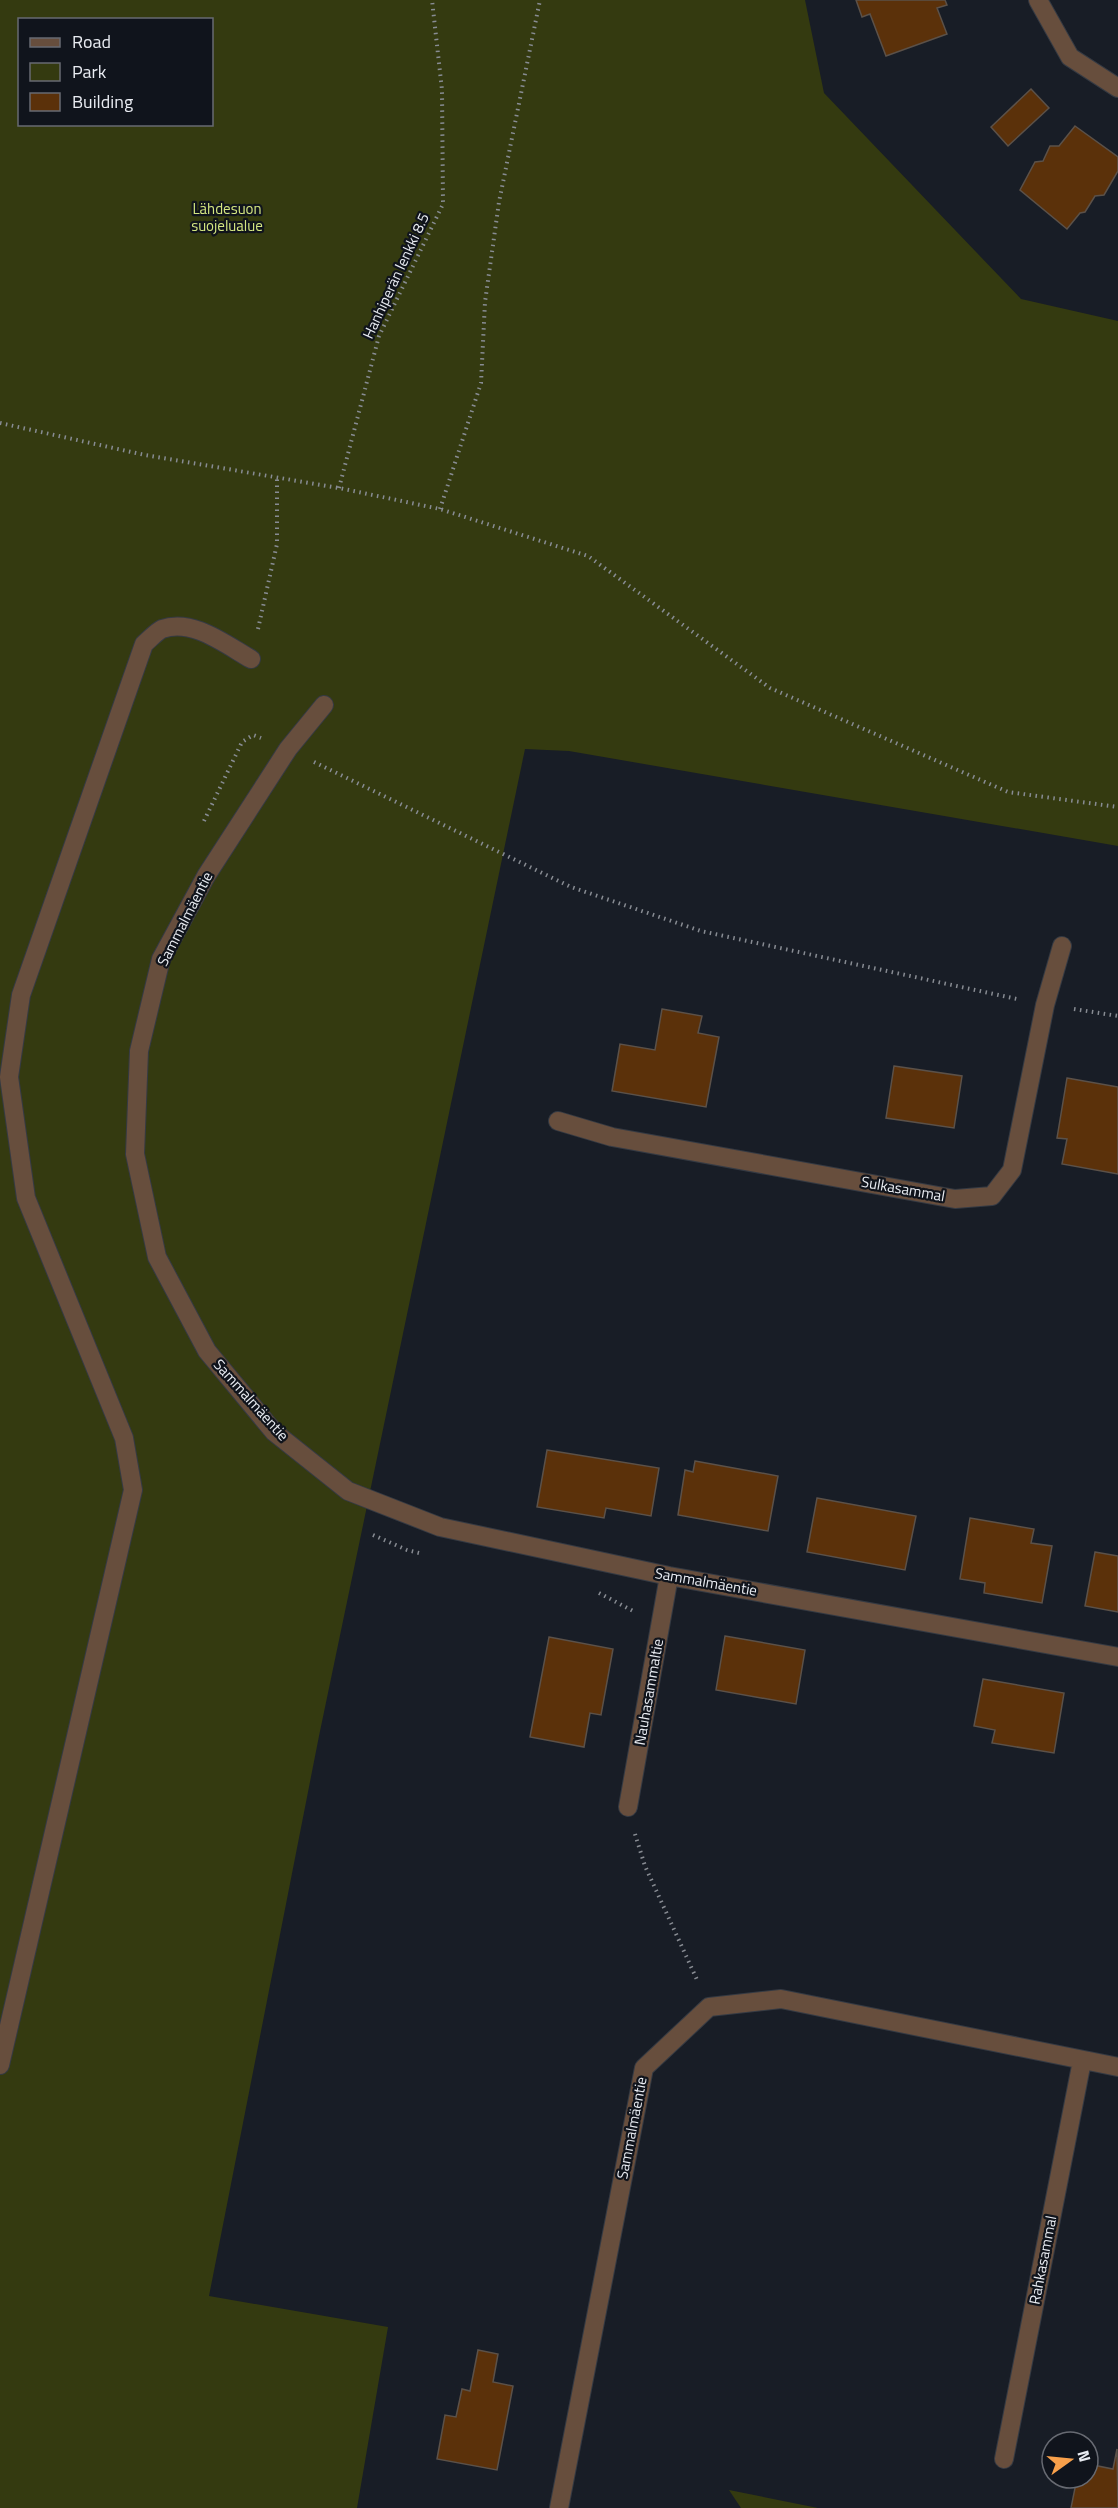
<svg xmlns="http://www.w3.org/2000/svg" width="1118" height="2508" font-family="'Titillium Web',sans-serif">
<rect width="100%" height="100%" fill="#181d26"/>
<path fill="#343a10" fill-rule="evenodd" d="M0,0H805L824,93L1021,299L1118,321V846L569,751L525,749L319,1736L209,2296L388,2327L357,2508H0ZM20,20H212V124H20Z
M729,2490L818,2508H741Z"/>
<path fill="#5b310a" stroke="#5b5149" stroke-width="1.5" d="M856,0H945L947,5L937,8L947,34L886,56L870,14L862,17Z
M1031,89L1049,108L1008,146L991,127Z
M1075,126L1118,157V171L1104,195L1095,196L1085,212L1080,213L1067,229L1020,190L1035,162L1043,161L1050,146H1059Z
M662,1009L702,1016L698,1033L719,1037L706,1107L612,1091L620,1044L655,1050Z
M894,1066L962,1076L954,1128L886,1118Z
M1067,1078L1118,1087V1174L1062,1164L1067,1139L1057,1138Z
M547,1450L659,1468L651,1516L606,1508L604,1518L537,1507Z
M695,1461L778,1476L768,1531L678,1515L685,1470L693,1472Z
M817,1498L916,1516L905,1570L807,1552Z
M970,1518L1034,1529L1031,1543L1052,1546L1042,1603L984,1593L985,1583L960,1579Z
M1095,1552L1118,1556V1612L1085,1606Z
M725,1636L805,1650L796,1704L716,1690Z
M549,1637L613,1649L601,1715L590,1713L584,1747L530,1737Z
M983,1679L1064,1693L1054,1753L992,1743L995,1730L974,1726Z
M478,2350L498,2354L493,2382L513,2386L497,2470L437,2459L445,2415L456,2417L462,2389L470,2391Z
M1117,2449L1118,2508H1071L1077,2478H1088V2464L1113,2469Z"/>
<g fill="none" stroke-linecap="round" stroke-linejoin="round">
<defs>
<path id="minor" d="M1038,0L1070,57L1118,88
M324,705L288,749L206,876L161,959L139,1051L135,1154L157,1257L207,1351L274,1432L348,1491L440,1527L669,1576L1118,1657
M558,1121L612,1137L955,1199L992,1196L1012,1170L1045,1005L1062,946
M628,1807L669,1576
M0,2065L133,1490L124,1438L26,1198L9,1077L21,995L144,644C149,640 156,632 162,629C193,618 226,645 251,659
M1004,2459L1082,2061
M559,2508L644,2068L709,2007L781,1999L1118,2067"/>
</defs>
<use href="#minor" stroke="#353a43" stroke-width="20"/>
<path stroke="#888c93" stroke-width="4" stroke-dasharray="1.5 4.5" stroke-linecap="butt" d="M0,423L145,455L339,488L440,509L588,556L770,688L1008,792L1118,807
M339,488L379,336L443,204L442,90L432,0
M440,509L481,383L485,302L499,202L540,0
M258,629L277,544V477
M314,762L571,887L701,931L1017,999
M204,821L242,742L253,735L261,738
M1074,1009L1118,1016
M373,1535L407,1550L419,1553
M599,1593L635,1612
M635,1834L645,1866L698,1982"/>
<use href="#minor" stroke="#674e3d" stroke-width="18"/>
</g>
<g text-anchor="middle" stroke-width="4.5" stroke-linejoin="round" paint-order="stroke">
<g font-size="15" fill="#d4e681" stroke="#10141c">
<text x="227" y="214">Lähdesuon<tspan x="227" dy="17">suojelualue</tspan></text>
</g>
<g font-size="15" fill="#e9ecf2" stroke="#10141c">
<text transform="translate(396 276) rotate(-65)" y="5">Hanhiperän lenkki 8.5</text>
<text transform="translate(185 919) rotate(-63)" y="5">Sammalmäentie</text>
<text transform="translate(903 1189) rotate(10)" y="5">Sulkasammal</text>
<text transform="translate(251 1400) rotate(48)" y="5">Sammalmäentie</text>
<text transform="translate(706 1582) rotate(10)" y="5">Sammalmäentie</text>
<text transform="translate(649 1692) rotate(-80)" y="5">Nauhasammaltie</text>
<text transform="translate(632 2128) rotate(-79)" y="5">Sammalmäentie</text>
<text transform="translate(1043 2260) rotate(-79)" y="5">Rahkasammal</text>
</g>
</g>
<rect x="18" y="18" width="195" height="108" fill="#10141c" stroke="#676a72" stroke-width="1.5"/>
<rect x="30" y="38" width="30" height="9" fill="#674e3d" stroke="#676a72" stroke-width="1.5"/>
<text x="72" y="48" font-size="18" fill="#e9ecf2">Road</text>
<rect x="30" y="63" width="30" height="18" fill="#343a10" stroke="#676a72" stroke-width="1.5"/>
<text x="72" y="78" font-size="18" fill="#e9ecf2">Park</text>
<rect x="30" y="93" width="30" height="18" fill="#5b310a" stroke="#676a72" stroke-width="1.5"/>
<text x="72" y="108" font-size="18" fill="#e9ecf2">Building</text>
<g transform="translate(1070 2460) rotate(75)"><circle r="28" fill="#10141c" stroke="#676a72" stroke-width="1.5"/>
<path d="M0-4.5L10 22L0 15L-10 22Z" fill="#f8a04b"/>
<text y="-9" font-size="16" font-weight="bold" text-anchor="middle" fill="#e9ecf2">N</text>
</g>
</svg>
